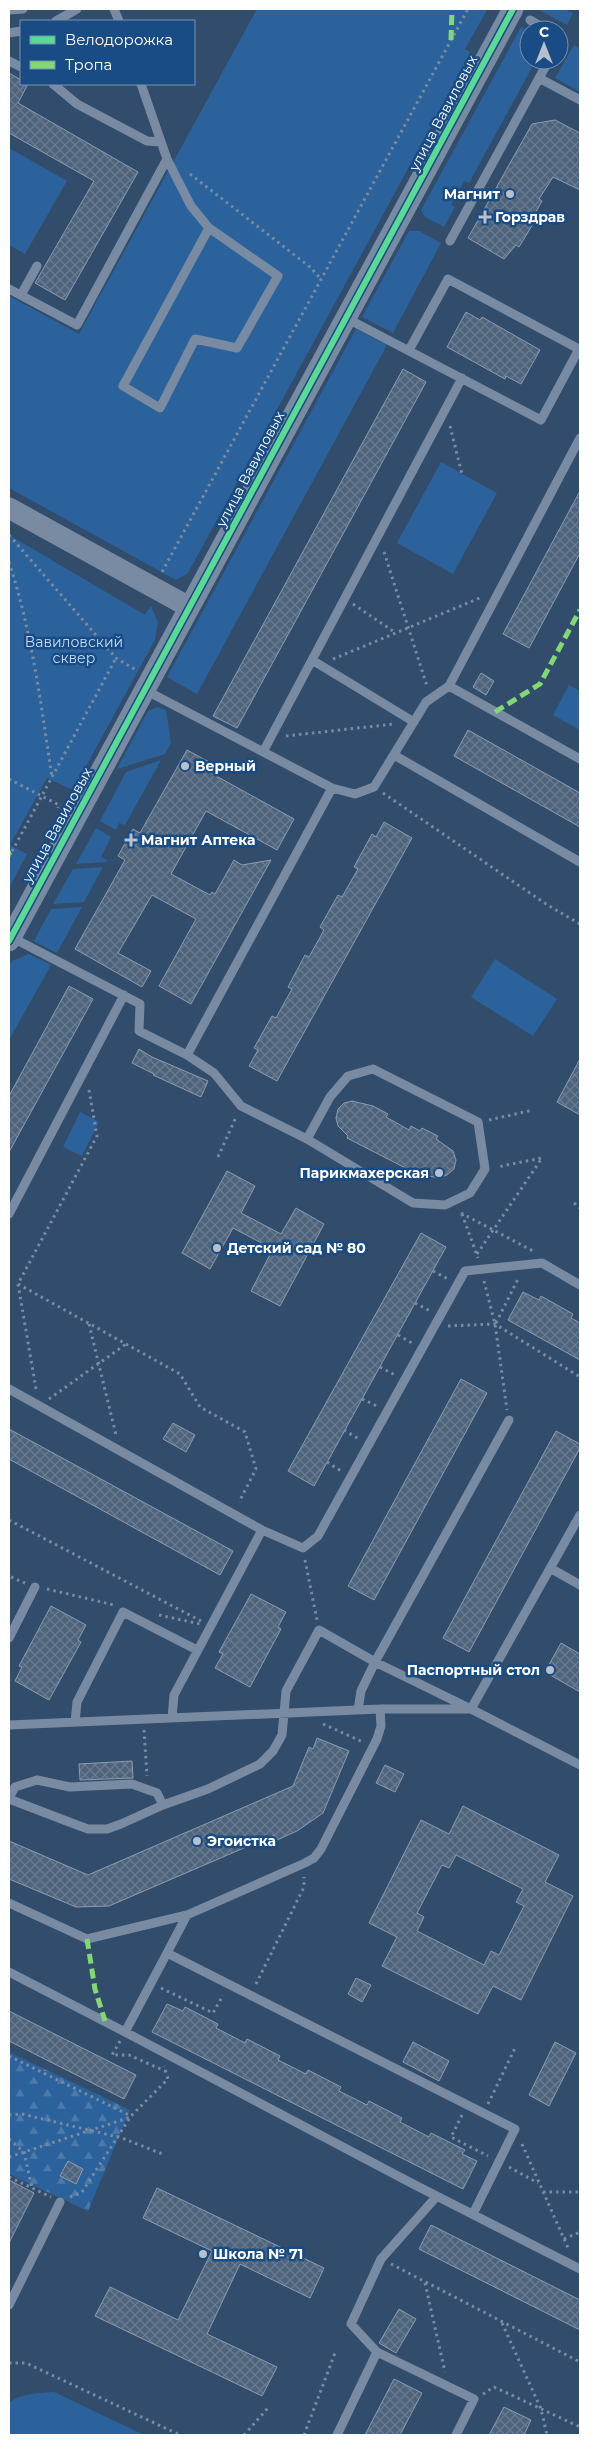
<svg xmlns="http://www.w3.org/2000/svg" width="589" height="2444" font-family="Montserrat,sans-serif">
<defs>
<pattern id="forest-firs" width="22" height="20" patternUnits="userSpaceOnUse" patternTransform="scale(1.25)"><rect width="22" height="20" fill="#2c629c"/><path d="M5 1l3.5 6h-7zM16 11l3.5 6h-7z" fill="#4c7aab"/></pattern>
<pattern id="building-cross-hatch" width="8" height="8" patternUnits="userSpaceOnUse" patternTransform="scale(1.25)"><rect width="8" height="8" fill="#4e647d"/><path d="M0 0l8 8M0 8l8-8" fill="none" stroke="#697b90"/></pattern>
</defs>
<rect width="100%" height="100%" fill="#324c6c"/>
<path fill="#2c629c" d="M257,9L487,10L465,49L471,53L188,573L176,580L9,488V296L79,334Z
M537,9H564L573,13L567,25Z
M521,27L529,32V60H536L469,183L464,181L451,205L455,207L444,227L425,217L421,210Z
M574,45L580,49V92L555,78Z
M9,148L67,181L25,254L9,245Z
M409,231H419L441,243L393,333L362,317Z
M356,329L387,345L197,694L167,677Z
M441,462L497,493L453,574L397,543Z
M9,535L145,615L151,606L158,622L155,640L73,790L47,778L10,845L27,854L9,888Z
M569,685L580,691V730L553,715Z
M157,707L166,710L171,743L165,754L117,769L148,711Z
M161,760L125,825L119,823L116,830L100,821L126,772Z
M96,828L111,837L101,857L107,860L106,862L76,864Z
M103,867L84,902L53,904L73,869Z
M82,907L57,953L34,941L51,909Z
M29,954L51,965L9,1040V966L12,961Z
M495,959L557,999L533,1036L471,997Z
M80,1112L99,1122L82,1156L63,1147Z
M54,2392L144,2435H9V2403C22,2393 38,2393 54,2392Z"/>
<path fill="url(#forest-firs)" d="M9,2052L130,2110L88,2211L9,2174Z"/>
<path fill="url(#building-cross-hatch)" stroke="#8c9cb0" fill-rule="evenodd" d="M9,73L21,80V84H28L18,103L138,172L65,300L35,283L94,181L9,133Z
M555,120L580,133V190L553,177L539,199L542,201L533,217L536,219L519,247L516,245L504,259L468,238L532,124Z
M466,312L480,320L482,317L540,350L521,384L506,376L505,379L447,347Z
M403,369L426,382L237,728L213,716Z
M580,491V553L529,648L503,634Z
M481,673L494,681L486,695L473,687Z
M468,730L580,793V827L454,756Z
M187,750L213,764L209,772L294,819L277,850L206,811L171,874L210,895L212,892L215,894L234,860L242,865L271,860L191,1004L159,986L196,919L152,895L118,953L151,971L142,987L75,949L125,860L118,856L133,829L140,833Z
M384,822L412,838L277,1081L249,1066L258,1050L254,1048L272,1016L276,1018L292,989L288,987L305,955L309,957L324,930L320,927L338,895L342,897L358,869L354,867L372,834L376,837Z
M69,986L93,999L9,1152V1096Z
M139,1049L152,1057L208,1081L201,1097L153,1075L154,1074L132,1063Z
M580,1059V1115L557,1102Z
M352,1101L373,1106L388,1114L386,1117L409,1130L411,1126L420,1131L422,1128L438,1136L436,1139L453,1151L456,1160L454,1169L447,1175L439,1178L424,1175L423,1177L347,1138L348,1136L338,1126L336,1118L338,1109L344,1103Z
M227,1171L255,1186L241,1213L281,1234L296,1208L324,1224L280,1306L251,1291L273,1249L233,1228L210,1269L182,1253Z
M421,1233L446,1247L314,1486L288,1471Z
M523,1292L539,1300L541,1296L573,1314L571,1318L580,1323V1360L508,1320Z
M461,1379L487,1393L374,1600L348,1586Z
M173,1423L195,1435L186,1452L163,1439Z
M9,1429L233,1551L220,1575L9,1459Z
M556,1431L580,1444V1448L469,1652L443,1638Z
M251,1594L286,1612L278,1627L281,1629L250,1687L215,1668L223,1654L219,1652Z
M51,1606L86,1625L78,1640L81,1642L49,1700L15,1681L22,1667L19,1666Z
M561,1643L580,1654V1692L545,1672Z
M317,1738L349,1751L323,1813L297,1831L277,1840L274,1835L109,1906L76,1907L9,1879V1841L88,1875L293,1786L309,1747L313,1749Z
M132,1761L133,1778L80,1780L79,1764Z
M385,1765L404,1774L395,1792L376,1783Z
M463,1806L559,1855L545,1882L573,1896L521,2000L493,1986L478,2014L382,1966L397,1937L369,1923L421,1820L449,1834ZM456,1855L523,1889L516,1902L524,1906L499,1955L491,1951L484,1965L417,1931L424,1917L417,1913L442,1865L449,1868Z
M356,1978L371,1985L362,2002L348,1994Z
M167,2004L183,2011L185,2007L218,2024L216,2028L245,2043L247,2039L280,2056L278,2060L306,2074L308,2070L341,2087L339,2091L367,2105L369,2101L402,2118L400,2122L429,2137L431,2133L465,2150L462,2154L477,2161L463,2189L152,2032Z
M9,2011L136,2075L124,2099L9,2041Z
M413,2042L449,2061L439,2081L403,2062Z
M555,2042L576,2053L549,2106L529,2095Z
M68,2161L83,2169L76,2184L60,2176Z
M9,2180L34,2193L9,2243Z
M157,2188L324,2268L310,2298L240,2264L207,2334L277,2367L262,2396L95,2316L110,2287L178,2320L212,2251L143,2218Z
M431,2225L580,2300V2330L419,2249Z
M399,2309L416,2319L396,2353L379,2343Z
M394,2379L422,2393L400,2435H365Z
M504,2407L531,2420L524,2435H489Z"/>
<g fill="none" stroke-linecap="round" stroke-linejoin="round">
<path stroke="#788ba2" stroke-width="3" stroke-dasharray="2.5 4" stroke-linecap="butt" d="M190,174L310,267L320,278
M450,426L462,474
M9,535L116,658L136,670
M384,552L427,686
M9,562C32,632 41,705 52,777
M162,572L468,9
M353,604L396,633
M333,659L482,597
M286,736L394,724
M9,779L59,805L58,808
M383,793L546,904L580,924
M9,857L116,658
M489,1120L533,1110
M218,1157L236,1117
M574,1203L580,1208
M461,1213L533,1251
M462,1214L478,1258
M477,1254L542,1158L497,1167
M433,1271L448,1279
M484,1281L495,1324L507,1410
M18,1284L180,1374L200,1407L245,1432L256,1469L239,1502
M415,1303L430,1311
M496,1323L519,1277
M89,1324L116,1435
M448,1326L495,1324L580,1377
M398,1335L412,1343
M380,1367L395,1375
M36,1389L18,1284L97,1136L89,1090
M49,1399L126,1344
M362,1399L377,1406
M344,1430L359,1439
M327,1462L341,1471
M9,1520L201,1621
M305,1560L317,1620
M11,1577L25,1583
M47,1589L114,1605
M159,1615L200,1624
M323,1724L363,1742
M144,1730L147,1776
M256,1984L304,1887V1877
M161,1988L213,2013L223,1995
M120,2041L112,2055H129L165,2071
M9,2056L131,2116
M488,2104L515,2048
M9,2115L22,2114L122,2138L165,2155
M462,2115L451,2137L488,2156
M9,2139L24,2152L32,2188
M522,2144L568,2248
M9,2157L131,2117
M509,2167L538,2183
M9,2177L51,2197
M543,2192H580
M70,2197L82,2192L131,2116L168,2079L164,2066
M564,2239L580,2232
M391,2264L580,2362
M425,2283L445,2372
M502,2323L541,2409L547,2435
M9,2363H26L180,2435
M483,2394L494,2387L580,2427
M244,2435L268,2408
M304,2435L335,2353"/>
<path stroke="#788ba2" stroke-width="9" d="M114,9L119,21
M9,10L23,9
M530,20L547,30
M56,21L77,9
M9,33L21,31
M559,37L561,39L559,43
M9,61L21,67
M539,78L580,100
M53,84L77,104L147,141L161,142
M167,159L191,206L209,228L123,386L160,408L195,339L237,348L278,276L209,228
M450,241L549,60
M9,289L77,325L167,159L141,84
M21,295L37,266
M346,318L541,420L579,349L448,279L409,350
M312,660L414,722
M449,686L580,759
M145,690L332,788L355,794L374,787L426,702L449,686L580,438
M263,752L462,378
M394,755L580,862
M11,937L140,1004L139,1031L187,1055L332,788
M187,1055L214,1073L241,1106L307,1139L413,1203L445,1205L470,1193L485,1169L478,1122L373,1069L348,1076L330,1097L307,1139
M9,1214L124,995
M9,1389L262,1530L303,1548L318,1536L465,1271L542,1263L580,1285
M550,1568L580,1585
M9,1638L35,1587
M358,1710L361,1691L375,1662L509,1420
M172,1718L174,1695L262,1530
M75,1722L77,1702L123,1612L197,1650
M9,1725L380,1709H471L580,1765
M9,1798L15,1787L37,1780L70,1787L132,1784L157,1793L163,1805
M9,1799L77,1825L88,1829H107L121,1824L163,1805L208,1789L260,1764L273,1751L282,1735L286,1691L319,1630L375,1662L471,1709L580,1515
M9,1903L87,1939L187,1915L305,1863L314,1858L321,1849L377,1739L381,1726L380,1709
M167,1953L187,1915
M9,1972L125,2032L167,1953L515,2129L473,2214
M125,2032L415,2185L580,2269
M9,2305L60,2202
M377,2352L474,2399L456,2435
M337,2435L377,2352L351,2324L381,2259L437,2196"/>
<path stroke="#788ba2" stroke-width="21" d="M9,508L189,607
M9,941L513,9"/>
<path stroke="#83d873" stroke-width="5" stroke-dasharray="10 5" stroke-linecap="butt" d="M451,40L452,9
M495,712L540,684L580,610
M9,853L11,852
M87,1939L95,1989L105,2021"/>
<defs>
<path id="cycleway" d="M9,941L513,9"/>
</defs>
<use href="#cycleway" stroke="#194b84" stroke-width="9"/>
<use href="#cycleway" stroke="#5adb95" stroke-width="6"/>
</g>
<g fill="#b7c0cc" stroke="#194b84" stroke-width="2">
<circle cx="510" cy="194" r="5"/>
<path d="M482.5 209.5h5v5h5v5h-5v5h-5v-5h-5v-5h5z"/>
<circle cx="185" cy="766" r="5"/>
<path d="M128.5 832.5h5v5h5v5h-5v5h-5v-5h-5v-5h5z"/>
<circle cx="439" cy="1173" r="5"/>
<circle cx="217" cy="1248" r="5"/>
<circle cx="550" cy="1670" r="5"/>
<circle cx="197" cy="1841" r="5"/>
<circle cx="203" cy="2254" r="5"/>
</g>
<g text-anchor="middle" stroke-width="5" stroke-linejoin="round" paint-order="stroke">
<g font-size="14" fill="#fff" stroke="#194b84">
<text transform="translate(443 113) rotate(-62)" y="5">улица Вавиловых</text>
<text transform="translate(250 469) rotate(-62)" y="5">улица Вавиловых</text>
<text transform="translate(57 825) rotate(-61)" y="5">улица Вавиловых</text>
</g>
<g font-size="14" font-weight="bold" fill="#fff" stroke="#194b84" text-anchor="start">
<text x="500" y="199" text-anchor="end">Магнит</text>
<text x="495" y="222">Горздрав</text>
<text x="195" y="771">Верный</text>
<text x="141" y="845">Магнит Аптека</text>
<text x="429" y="1178" text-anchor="end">Парикмахерская</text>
<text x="227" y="1253">Детский сад № 80</text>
<text x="540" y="1675" text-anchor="end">Паспортный стол</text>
<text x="207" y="1846">Эгоистка</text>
<text x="213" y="2259">Школа № 71</text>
</g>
<g font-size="14" fill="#c3ddf9" stroke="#194b84">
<text x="74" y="647">Вавиловский<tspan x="74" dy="16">сквер</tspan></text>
</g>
</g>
<rect width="589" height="2444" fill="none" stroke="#ffffff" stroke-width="20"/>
<rect x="20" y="20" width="175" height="65" fill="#194b84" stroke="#7593b5"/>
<rect x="30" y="36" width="25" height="8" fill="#5adb95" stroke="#7593b5"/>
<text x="65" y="45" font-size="15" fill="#ffffff">Велодорожка</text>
<rect x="30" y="61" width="25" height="8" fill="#83d873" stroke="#7593b5"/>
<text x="65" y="70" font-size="15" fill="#ffffff">Тропа</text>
<g transform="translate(544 45)"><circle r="24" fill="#194b84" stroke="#7593b5"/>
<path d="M0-4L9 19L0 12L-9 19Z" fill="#b7c0cc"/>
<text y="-8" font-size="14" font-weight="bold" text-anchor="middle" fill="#ffffff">С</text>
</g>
</svg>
